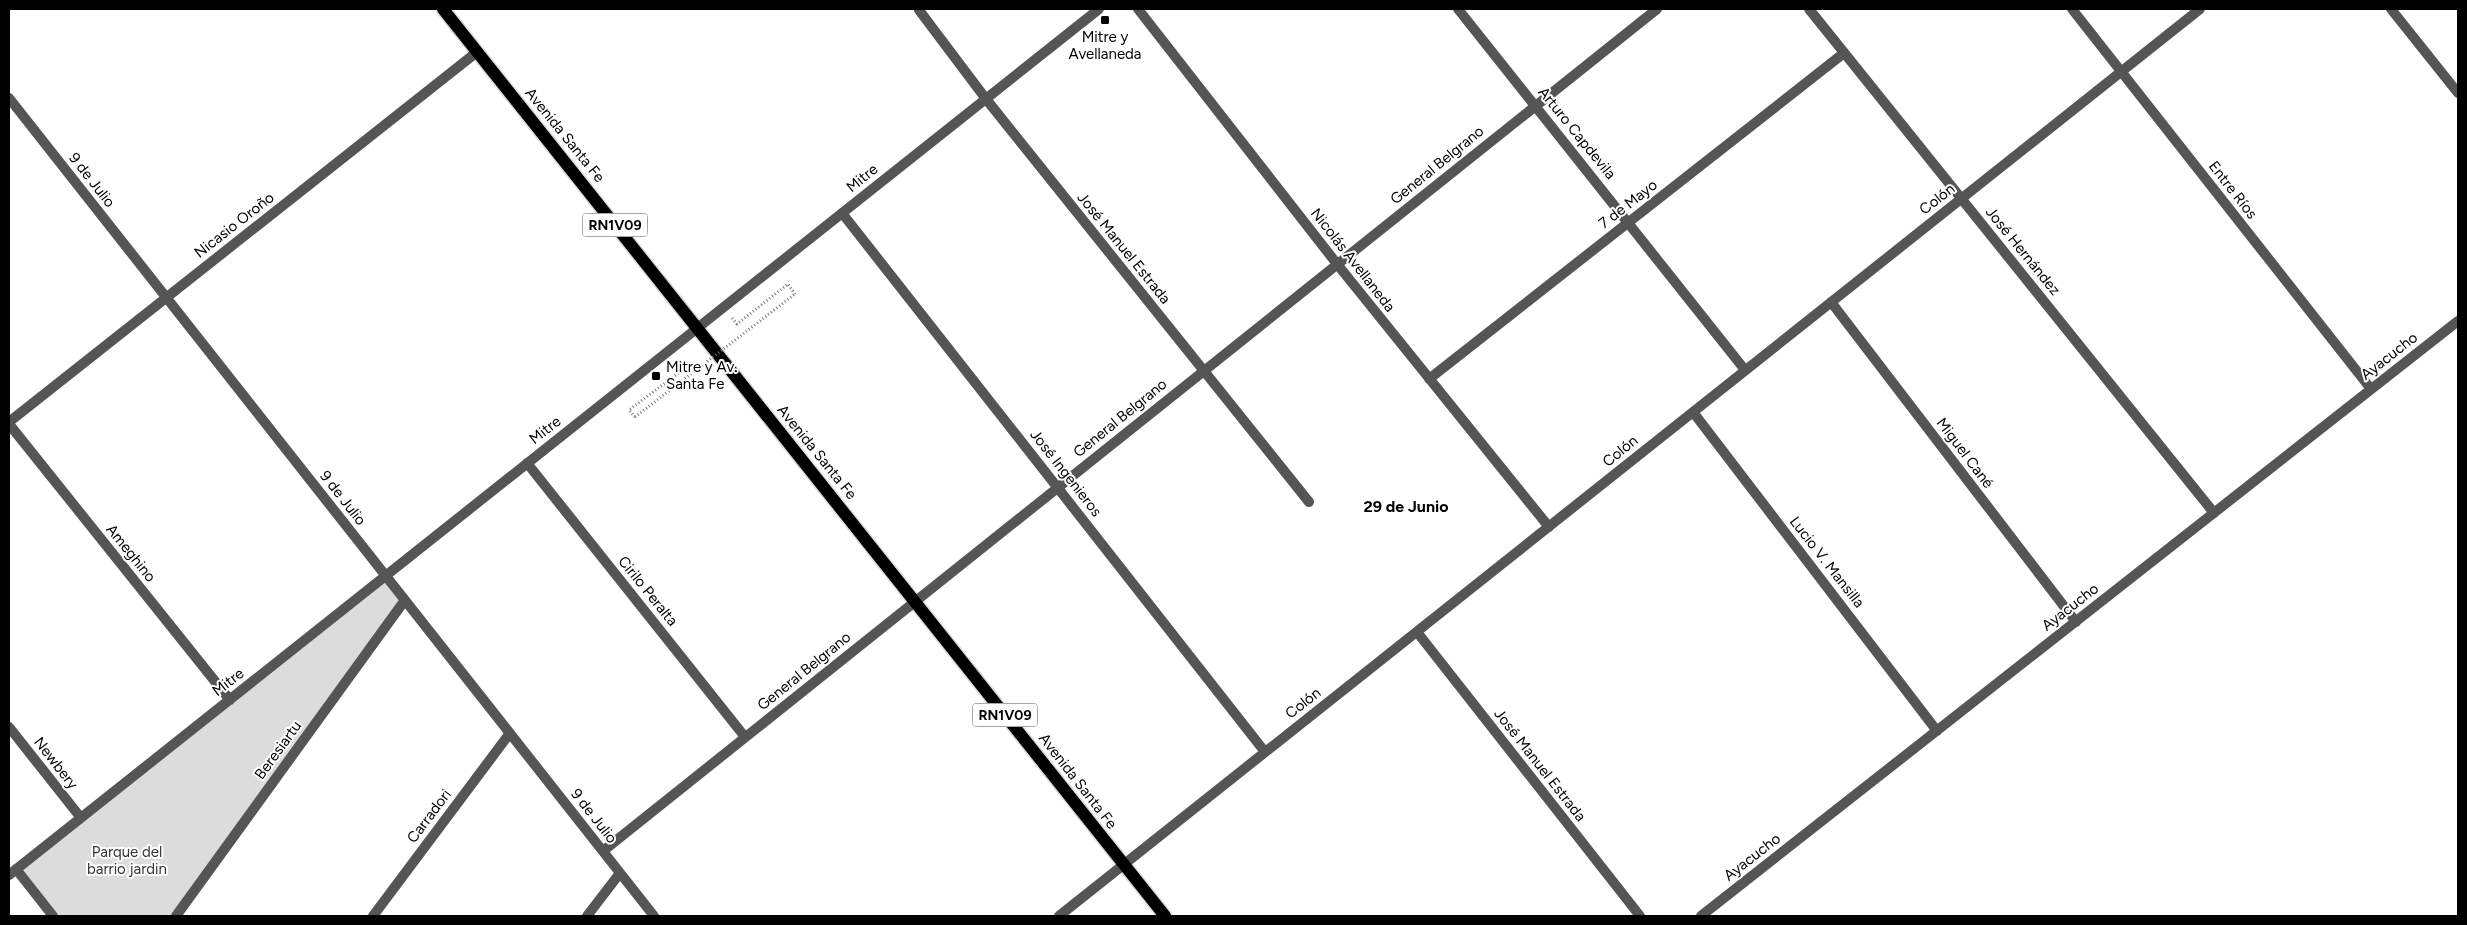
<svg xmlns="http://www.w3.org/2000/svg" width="2467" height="925" font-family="Figtree,sans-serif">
<rect width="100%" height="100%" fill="#fff"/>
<path fill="#dcdcdc" d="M386,576L405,600L176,916H53L16,869Z"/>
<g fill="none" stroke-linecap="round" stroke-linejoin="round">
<defs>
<path id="primary" d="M443,9L1165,916"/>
</defs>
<use href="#primary" stroke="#dbdbdb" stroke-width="15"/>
<path stroke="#777" stroke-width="3" stroke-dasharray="1 2.5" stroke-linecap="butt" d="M732,318L737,324L788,284L795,294
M635,417L629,410L685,368L677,360"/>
<path stroke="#555" stroke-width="10" d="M1138,9L1337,264L1549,527
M1458,9L1745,370
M1809,9L2214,513
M2072,9L2371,389
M2391,9L2458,93
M919,10L986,99L1309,502
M9,98L654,916
M842,213L1265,752
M1831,302L2076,622
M1429,379L1844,53
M1693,412L1937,731
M9,422L477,52
M9,424L230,700
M527,463L745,737
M1417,632L1640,916
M9,727L81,818
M603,851L1657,9
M16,869L53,916
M9,875L1099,9
M176,916L405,600
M373,916L510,733
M587,916L620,873
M1059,916L2200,9
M1701,916L2458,321"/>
<use href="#primary" stroke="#000" stroke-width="12"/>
<path stroke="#777" stroke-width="3" stroke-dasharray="1 2.5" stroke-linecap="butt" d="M635,417L795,294"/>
</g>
<g fill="#000" stroke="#fff" stroke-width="2">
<rect x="1100" y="15" width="10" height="10" rx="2.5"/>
<rect x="651" y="371" width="10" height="10" rx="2.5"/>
</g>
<g text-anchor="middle" stroke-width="4" stroke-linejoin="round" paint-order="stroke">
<g fill="#fff" stroke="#4c4c4c" stroke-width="1">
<rect x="582.5" y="213.5" width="65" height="23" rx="4"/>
<rect x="972.5" y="703.5" width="65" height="23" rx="4"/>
</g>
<g font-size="14" font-weight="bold" fill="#000">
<text x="615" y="230">RN1V09</text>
<text x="1005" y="720">RN1V09</text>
</g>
<g font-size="15" fill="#000" stroke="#fff">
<text x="1105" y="42">Mitre y<tspan x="1105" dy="17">Avellaneda</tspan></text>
<text x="666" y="372" text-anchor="start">Mitre y Av.<tspan x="666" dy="17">Santa Fe</tspan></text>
</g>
<g font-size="15" fill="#000" stroke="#fff">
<text transform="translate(1577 133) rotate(51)" y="5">Arturo Capdevila</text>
<text transform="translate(565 135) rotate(51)" y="5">Avenida Santa Fe</text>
<text transform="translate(1437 165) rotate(-39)" y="5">General Belgrano</text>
<text transform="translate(862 178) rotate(-39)" y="5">Mitre</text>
<text transform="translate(92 180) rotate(52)" y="5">9 de Julio</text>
<text transform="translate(2233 190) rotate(52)" y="5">Entre Ríos</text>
<text transform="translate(1937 199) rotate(-38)" y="5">Colón</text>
<text transform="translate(1628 204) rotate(-38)" y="5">7 de Mayo</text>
<text transform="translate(234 225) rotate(-38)" y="5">Nicasio Oroño</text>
<text transform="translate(1124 248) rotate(51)" y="5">José Manuel Estrada</text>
<text transform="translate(2023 251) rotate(51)" y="5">José Hernández</text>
<text transform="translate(1353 260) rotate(52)" y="5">Nicolás Avellaneda</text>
<text transform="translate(2389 356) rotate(-38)" y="5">Ayacucho</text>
<text transform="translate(1120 418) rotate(-39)" y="5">General Belgrano</text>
<text transform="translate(545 430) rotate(-38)" y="5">Mitre</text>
<text transform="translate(1620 451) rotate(-39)" y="5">Colón</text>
<text transform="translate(817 452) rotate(51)" y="5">Avenida Santa Fe</text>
<text transform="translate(1965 453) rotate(53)" y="5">Miguel Cané</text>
<text transform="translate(1066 473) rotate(52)" y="5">José Ingenieros</text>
<text transform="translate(343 498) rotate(52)" y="5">9 de Julio</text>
<text transform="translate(131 553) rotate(51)" y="5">Ameghino</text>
<text transform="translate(1827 562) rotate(52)" y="5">Lucio V. Mansilla</text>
<text transform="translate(648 591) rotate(51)" y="5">Cirilo Peralta</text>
<text transform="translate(2070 607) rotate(-38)" y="5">Ayacucho</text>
<text transform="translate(804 671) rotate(-39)" y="5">General Belgrano</text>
<text transform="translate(228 682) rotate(-38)" y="5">Mitre</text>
<text transform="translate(1303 703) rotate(-38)" y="5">Colón</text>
<text transform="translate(278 750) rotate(-54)" y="5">Beresiartu</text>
<text transform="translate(56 763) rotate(52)" y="5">Newbery</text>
<text transform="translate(1540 765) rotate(52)" y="5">José Manuel Estrada</text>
<text transform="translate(1078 781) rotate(52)" y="5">Avenida Santa Fe</text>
<text transform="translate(429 816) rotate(-53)" y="5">Carradori</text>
<text transform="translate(594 816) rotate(52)" y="5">9 de Julio</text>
<text transform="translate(1752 857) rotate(-38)" y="5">Ayacucho</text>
</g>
<g font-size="15" fill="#333" stroke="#fff">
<text x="127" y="857">Parque del<tspan x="127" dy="17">barrio jardin</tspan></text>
</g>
<g font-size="16" font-weight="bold" fill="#000" stroke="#fff">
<text x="1406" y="512">29 de Junio</text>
</g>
</g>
<rect width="2467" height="925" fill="none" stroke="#000000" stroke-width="20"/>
</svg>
